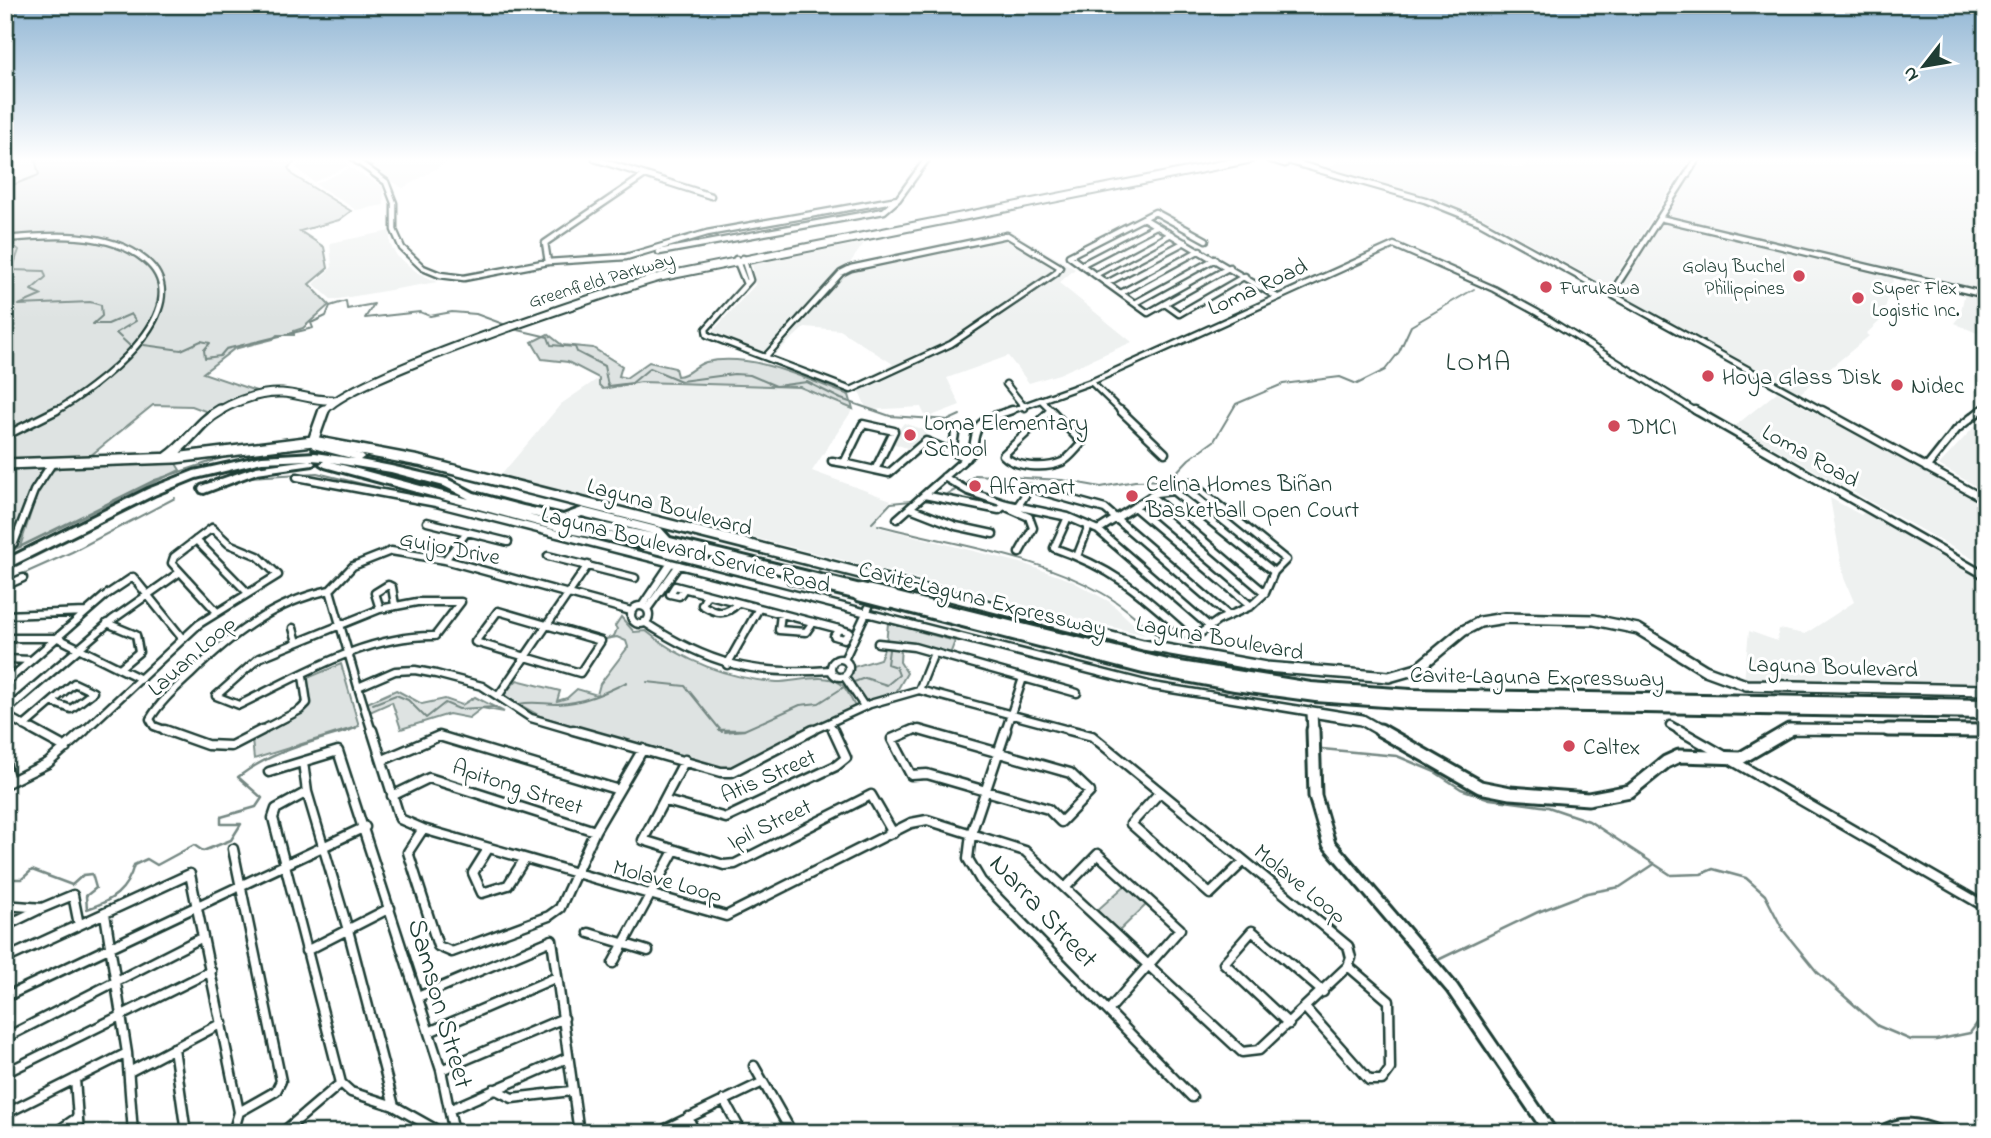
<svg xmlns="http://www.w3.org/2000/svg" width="1991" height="1138" font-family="'Indie Flower',sans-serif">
<rect width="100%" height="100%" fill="#fff"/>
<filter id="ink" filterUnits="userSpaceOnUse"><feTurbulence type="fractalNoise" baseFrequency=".0143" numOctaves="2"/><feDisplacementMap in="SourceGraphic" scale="14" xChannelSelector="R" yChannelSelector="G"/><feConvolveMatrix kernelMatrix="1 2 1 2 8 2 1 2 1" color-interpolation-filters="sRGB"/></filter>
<g filter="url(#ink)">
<path fill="#eef1f0" d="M5,159H35L39,175L5,188Z
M304,159H347L348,166L314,182L295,167Z
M441,159L447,162L403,188L360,161Z
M1340,159H1470L1523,168L1528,159H1689L1609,287L1477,214L1393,186L1326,170Z
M1703,159H1986V292L1668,217L1666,214Z
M350,168L383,187L384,205L356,210L316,184Z
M1663,222L1894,277L1882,319L1866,334L1869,336L1798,395L1615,293Z
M390,231V244L397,256L418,273L437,282L332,300L314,284L332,267L330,243Z
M1010,231L1075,269L1059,283L1132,342L1059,374L1029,383L1008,356L947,378L960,405L926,418L921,407L867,410L856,383L893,364L840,330L805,327L774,355L711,333L755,285L752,263L864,243L848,266Z
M1965,292L1986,297V337L1954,323L1960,316Z
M599,378L603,389L641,382L800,387L853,409L812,471L891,500L876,517L878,527L1021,563L1070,580L1110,602L1145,635L501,475L561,404Z
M1777,392L1986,505V566L1735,426Z
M1986,414V492L1939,465Z
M904,423L928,431L913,450L889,442Z
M1830,498L1861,515L1865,512L1986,581V686L1744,681L1749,631L1777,641L1779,629L1805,634L1854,602L1844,578Z"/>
<path fill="#dee3e2" stroke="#7e908b" stroke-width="2" d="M35,159H298L288,168L294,176L351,211L339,220L300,231L324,247L328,268L309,284L329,305L303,328L294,331V335H277L273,339L234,349L203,373L256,391L210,413L192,406L153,405L90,456L5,459V188L39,175Z
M548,334L562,345L593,348L622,366L619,376L626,378L649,362L675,368L677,376C689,376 694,365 706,362C754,352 805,379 849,395L853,409L800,387L641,382L603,389L599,385V378L568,362L542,359L532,342Z
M175,462L180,470L20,547L38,490L49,471L68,466Z
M44,467L31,489L11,540L5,546V469Z
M621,617L634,632L646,631C682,661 729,679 777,682C796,682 825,672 841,684C847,688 852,701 855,707L732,770L722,771L540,716L503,695L517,680L560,691L557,701L567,698L577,689L597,695L600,684L628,647L626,641L617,637L606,639L614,636L617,629L615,626Z
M888,623L955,641L949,657L901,646L900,662L907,673L895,694L864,706L844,676L850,668L880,659L886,644Z
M341,664L359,726L254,759L252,740L301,714L309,703L305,679Z
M396,690L422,704L445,699L462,705L475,697L504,712L482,708L469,718L449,714L401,729L392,702L370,712L367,703Z
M1129,882L1150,901L1115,935L1093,914Z"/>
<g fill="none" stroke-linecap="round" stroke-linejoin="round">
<path stroke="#758883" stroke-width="2" d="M5,247L14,246L19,250L12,270L44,271L46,277L31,290L42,295L19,305L90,302L101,305L102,316L93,324H108L131,314L136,321L116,333L130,346
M514,329L548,337L551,345L575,347L577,352L604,366L608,386L632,383L650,368L681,381L734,374L750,375L776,386L807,382L841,399L890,416L949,420L960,415
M144,345L181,350L201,341L210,343L204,350L205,358L220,356L226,349L313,328L311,323L326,316L330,306L346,301L347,309L374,304L365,318L420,312L430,316L452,312L476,314L503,324
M250,477L317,473L404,494
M963,485L975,475L1062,480L1101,487L1135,481L1169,480L1189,459L1214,441L1236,404L1283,384L1340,377L1357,384L1385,370L1399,352L1411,326L1474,289
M944,496L957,489
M872,523L891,503L911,501
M878,525C953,545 1034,554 1102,593C1127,607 1147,628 1169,646
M5,554L155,480L228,456
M5,582L72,552L175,498
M647,682L685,686L722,732
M854,682L865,678L887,685L899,675L896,667L887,664L889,650
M373,704L396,695L408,700L426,718L445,703L459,709L496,707
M519,704C533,701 544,704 558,704C583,703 605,693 627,682
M345,732L356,728
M725,732L744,730L800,705L819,703L844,687"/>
<path stroke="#758883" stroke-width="2.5" d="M719,730H744
M1322,749L1397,756L1435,772L1461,789L1490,799L1548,807L1589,821L1671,875L1701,874L1713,869L1746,878L1765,895L1783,930L1817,972L1878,1026L1911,1040H1936L1970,1033L1986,1011
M5,879H22L32,870L72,885L83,875L92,874L96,888L86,896L87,909C112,901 127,891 134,865L147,859L157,865L194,845L203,851L231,840L241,824H221V817L256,807L262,798L238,777C272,751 310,743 350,730
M1440,959L1538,912L1587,893L1620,887L1653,865"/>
<defs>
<path id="minor-far2" d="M354,159L386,182L394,203V230L402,248L423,268L440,275L464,278L548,262L626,257L707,233L898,199
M595,159L711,196
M1269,159L1285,164
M1281,159L1425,200L1480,222L1825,412
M1143,218L1277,297
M1660,218L1986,295
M5,239C48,235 109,230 145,260C204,308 92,391 54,412
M1206,240L1155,212L1069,256L1148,313L1230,267
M659,252L884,211L898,199L927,159
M743,258L750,280L706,329L707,335L851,390L951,344L1056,273L1060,267L1007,235L851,268L841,273L766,356
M736,259L746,284
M548,262L545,243L645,175
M1081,265L1156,226
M1095,275L1171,234
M1107,283L1185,242
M1121,293L1200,250
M1611,294L1697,159
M1135,303L1215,259
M1165,304L1179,314L1245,276
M1091,382L1122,412
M1006,384L1025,408
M1042,401L1051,410
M1007,412L1091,382L1394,245L1494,289L1538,313L1697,412
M1979,412L1986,406"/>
<path id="minor-far1" d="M1051,410L1082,443C1076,449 1069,459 1062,462C1046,469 1015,468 1003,455Z
M1120,410L1165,453
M1695,410L1986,576
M1822,410L1986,500
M863,424L894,431L875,470L844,463Z
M5,436L57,410
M952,451L956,428
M832,461L844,463
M1926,468L1957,429L1981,410
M875,470L889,473L926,441L967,458
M297,477L436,503L1153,686L1312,712
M944,477L968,491L1006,504L1068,517L1098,530L1210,627
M1173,491L1274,572
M924,495L999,510L1006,504
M1151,496L1265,593
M1006,507L1029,517L1033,528L1019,553
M1017,507L1030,488L1105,509L1229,616
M1134,507L1251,606
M910,508L956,526L993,534
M1068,517L1054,548C1118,570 1143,596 1192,639L1219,620L1251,606L1265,593L1274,572L1286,560L1190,482L1173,491L1156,493L1098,530
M897,519L973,452C975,419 983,420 1012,410
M427,522L508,542
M196,540L248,593
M5,550L14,543L34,491L53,462
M1078,554L1089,526
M548,556L635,578
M445,560L467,532
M5,586L23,578
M684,589L679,596L670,594L675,586L839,629
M707,595L702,605C717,614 725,616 738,603
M417,602H461L435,636C365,635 301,675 239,705L216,696L259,658L380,609Z
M631 615a9 9 0 1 1 18 0a9 9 0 1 1-18 0Z
M642,606L671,563
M648,608L679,565
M380,609L375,593L388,585L392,587L395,605
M498,611L601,641L580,673L475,642Z
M781,614L779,630L806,632L813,622
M5,615L86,612
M644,622C708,664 754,676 830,670
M107,623L136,635L139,652L121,667
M293,628L297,642
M839,629L849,632L844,639L834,636Z
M5,638H58L141,679
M878,643L914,647L1077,693
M831 668a9 9 0 1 1 18 0a9 9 0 1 1-18 0Z
M5,659L31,660
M844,660L882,579
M727,665L759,608
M844,676L864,706
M5,683L106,595L133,577L182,638
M358,687L330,590L353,566L391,551L445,560L631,611
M919,690L934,653
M499,695L588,565
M5,712L112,620L180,572
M5,715L36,732
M830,724L834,732
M1670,725L1682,732
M24,726L74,683L93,692L71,709L52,702
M83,732L199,624L278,575L258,556L229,544L212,528L174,557L172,563L217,612
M170,732L154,726L150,719C160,702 175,689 190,675C231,635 273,602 330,590
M258,732L300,710L307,703L303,676
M372,732L358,687L395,671L415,670L436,674L482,686L531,718L579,732
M809,732L870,704L919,690L1076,732
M909,732L915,729L925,732
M1005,732L1023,678"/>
<path id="minor" d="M33,730L66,748
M165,730L207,745L231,746L262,730
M372,730L400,819L423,829L726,916L911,823L927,820L1025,851L1242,1052L1259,1050L1348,966L1351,958L1348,946L1092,736L1069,730
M573,730L721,772H732L813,730
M913,730L892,739L911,775L927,774L1048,809L1061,822L1090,792L1070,773L919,730
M1006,730L971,834L968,859L981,881L1192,1097
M1679,730L1723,755
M383,760L439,736L619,790
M685,760L643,840L724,865L735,864L871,795L893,833
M1733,761L1986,907
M303,762L307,792L348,930L394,1106
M5,763L10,781
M269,772L338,751L441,1070L454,1133
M5,784L48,763L85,730
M307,792L276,809L273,818L341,1083L351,1092L394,1106L442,1133
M1160,792L1131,824L1210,894L1244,861
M392,796L429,778L595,831
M666,801L726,818L836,766L846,758L833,730
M423,829L408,852L438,946L452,952L549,916L560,908L595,831L643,749
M233,849L281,1081L276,1091L239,1112
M488,849L473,873L482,893L508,885L524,860
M1065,888L1098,854L1180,929L1108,1011
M5,905L42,908L73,895L79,925L190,874L239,1112L233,1133
M105,914L127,1053L133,1133
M5,926L40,909
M589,933L648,951
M306,951L390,908
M5,959L79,925
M613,963L674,851
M5,997L365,827
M418,997L552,940L579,1133
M1306,1009L1369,1080H1382L1390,1069L1389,1001L1348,966
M1289,1024L1224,963L1252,931L1323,992
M429,1032L557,977
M5,1038L203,937
M174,1048L186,1133
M754,1066L792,1133
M441,1070L564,1018
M129,1072L222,1023
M5,1073L211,971
M75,1079L79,1133
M494,1089L512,1098L571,1091
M724,1100L742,1133
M449,1110L567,1058
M5,1114L127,1053
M688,1117L695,1133
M55,1133L78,1117
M282,1133L341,1083
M657,1133L763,1082
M1202,1133L1205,1130"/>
<path id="secondary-far2" d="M217,412C236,401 259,392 282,393C299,394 314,401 332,400
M324,412C341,380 611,291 660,277L1250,159"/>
<path id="secondary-far1" d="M313,441L324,410
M168,457C189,443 198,422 220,410
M5,464L175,458L313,441L419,461L1143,645L1266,667L1389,677L1417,669L1463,631L1480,622L1505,618L1594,620L1638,629L1705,670L1746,685L1986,690
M1313,732L1312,712L1362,720L1383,732
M1786,732L1791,729L1986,731"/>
<path id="secondary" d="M1313,730L1315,796L1329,844L1452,988L1551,1133
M1380,730L1480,787L1510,793L1588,799L1630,791L1666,762L1679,756L1741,758L1789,730
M1888,730L1986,731
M1882,1133C1901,1121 1919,1124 1939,1133"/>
<path id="motorway" d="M313,438L316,439L319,443L362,455L364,457L360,460L391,466L447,479L474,493L523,506L563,515L582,508L661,528L670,538L861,585L865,586L866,589L862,593L863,595L862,598L858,599L789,582L788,579L791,576L644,540L647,543L642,547L563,532L325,467L320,464L324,461L310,460L315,463L313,465L257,473L204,493L201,492L199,489L201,486L256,467L308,460L262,462L196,478L154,495L5,569V560L148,489L194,471L262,456L315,453L355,459L313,448L308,441ZM331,462L391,472L444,486L469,499ZM528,515L633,537L563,524ZM582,516L654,534L577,518Z
M893,592L1168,660L1311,683L1411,690L1986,700V718L1412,708L1315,701L1234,690L1143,673L885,606L884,603L885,600L889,599L888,596L889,593Z"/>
</defs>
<use href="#minor-far2" stroke="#1f3d34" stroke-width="9"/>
<use href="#minor-far1" stroke="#1f3d34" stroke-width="11"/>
<use href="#minor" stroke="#1f3d34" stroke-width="13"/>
<use href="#secondary-far2" stroke="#1f3d34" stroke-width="11"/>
<use href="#secondary-far1" stroke="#1f3d34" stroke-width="14"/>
<use href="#secondary" stroke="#1f3d34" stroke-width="17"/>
<use href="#motorway" stroke="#1f3d34" stroke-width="6"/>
<use href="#minor-far2" stroke="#fff" stroke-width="4.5"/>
<use href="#minor-far1" stroke="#fff" stroke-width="6"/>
<use href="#minor" stroke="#fff" stroke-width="8"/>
<use href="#secondary-far2" stroke="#fff" stroke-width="7"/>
<use href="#secondary-far1" stroke="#fff" stroke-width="9"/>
<use href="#secondary" stroke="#fff" stroke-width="11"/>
<use href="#motorway" fill="#fff" fill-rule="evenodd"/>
<defs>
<path id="motorway-bridge" d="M861,589L893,596
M858,595L889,603"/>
</defs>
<use href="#motorway-bridge" stroke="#1f3d34" stroke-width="16" stroke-linecap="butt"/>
<use href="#motorway-bridge" stroke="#fff" stroke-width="10"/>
</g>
</g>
<linearGradient id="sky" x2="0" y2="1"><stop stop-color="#91b6d4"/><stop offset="0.5" stop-color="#fff"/><stop offset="1" stop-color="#fff" stop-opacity="0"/></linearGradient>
<rect width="1991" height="319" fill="url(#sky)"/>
<g fill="#d1495b" stroke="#fff" stroke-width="2.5">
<circle cx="1799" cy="276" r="7"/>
<circle cx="1546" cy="287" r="7"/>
<circle cx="1858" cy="298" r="7"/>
<circle cx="1708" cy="376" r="7"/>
<circle cx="1897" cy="385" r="7"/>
<circle cx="1614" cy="426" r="7"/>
<circle cx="910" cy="435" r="7"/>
<circle cx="975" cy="486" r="7"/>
<circle cx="1132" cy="496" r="7"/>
<circle cx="1569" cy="746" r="7"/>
</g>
<g text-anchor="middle" stroke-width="6" stroke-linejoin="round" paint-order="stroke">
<g font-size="19" fill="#1f3d34" stroke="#fff" text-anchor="start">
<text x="1785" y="272" text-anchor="end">Golay Buchel<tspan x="1785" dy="22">Philippines</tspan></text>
<text x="1560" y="294">Furukawa</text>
<text x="1872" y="294">Super Flex<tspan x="1872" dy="22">Logistic Inc.</tspan></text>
</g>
<g font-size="19" fill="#1f3d34" stroke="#fff">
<text transform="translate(601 279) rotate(-17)" y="7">Greenfield Parkway</text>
</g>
<g font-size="23" fill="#1f3d34" stroke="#fff">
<text transform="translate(1257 286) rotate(-25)" y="8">Loma Road</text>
<text transform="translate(1811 455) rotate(29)" y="8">Loma Road</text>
<text transform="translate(670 506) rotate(15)" y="8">Laguna Boulevard</text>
<text transform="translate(450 547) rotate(11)" y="8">Guijo Drive</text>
<text transform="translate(686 549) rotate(14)" y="8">Laguna Boulevard Service Road</text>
<text transform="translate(983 598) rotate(14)" y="8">Cavite–Laguna Expressway</text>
<text transform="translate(1220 637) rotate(10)" y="8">Laguna Boulevard</text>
<text transform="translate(191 655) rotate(-42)" y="8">Lauan Loop</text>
<text transform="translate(1833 666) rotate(2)" y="8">Laguna Boulevard</text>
<text transform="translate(1537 676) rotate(1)" y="8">Cavite–Laguna Expressway</text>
<text transform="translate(768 775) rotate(-24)" y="8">Atis Street</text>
<text transform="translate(518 786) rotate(18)" y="8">Apitong Street</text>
<text transform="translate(769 823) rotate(-25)" y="8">Ipil Street</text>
<text transform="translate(668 880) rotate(15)" y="8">Molave Loop</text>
<text transform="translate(1301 883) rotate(39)" y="8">Molave Loop</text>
</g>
<g font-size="23" fill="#1f3d34" stroke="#fff" text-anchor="start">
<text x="1722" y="384">Hoya Glass Disk</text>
<text x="1911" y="393">Nidec</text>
<text x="924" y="430">Loma Elementary<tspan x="924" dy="26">School</tspan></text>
<text x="1628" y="434">DMCI</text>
<text x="1146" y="491">Celina Homes Biñan<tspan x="1146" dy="26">Basketball Open Court</tspan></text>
<text x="989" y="494">Alfamart</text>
<text x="1583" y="754">Caltex</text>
</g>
<g font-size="26" letter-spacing="2" fill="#1f3d34" stroke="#fff">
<text x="1479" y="370">LOMA</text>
</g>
<g font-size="28" fill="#1f3d34" stroke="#fff">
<text transform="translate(1045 910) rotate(47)" y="10">Narra Street</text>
<text transform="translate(442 1003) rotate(74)" y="10">Samson Street</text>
</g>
</g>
<rect width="1991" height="1138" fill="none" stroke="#fff" stroke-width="28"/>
<rect x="14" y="14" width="1963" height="1110" fill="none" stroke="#1f3d34" stroke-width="2.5" filter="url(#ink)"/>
<g transform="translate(1924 66) rotate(239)" stroke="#ffffff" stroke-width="5" paint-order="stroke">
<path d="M0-5L12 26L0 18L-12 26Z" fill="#1f3d34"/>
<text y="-10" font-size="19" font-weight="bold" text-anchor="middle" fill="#1f3d34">N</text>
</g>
</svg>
